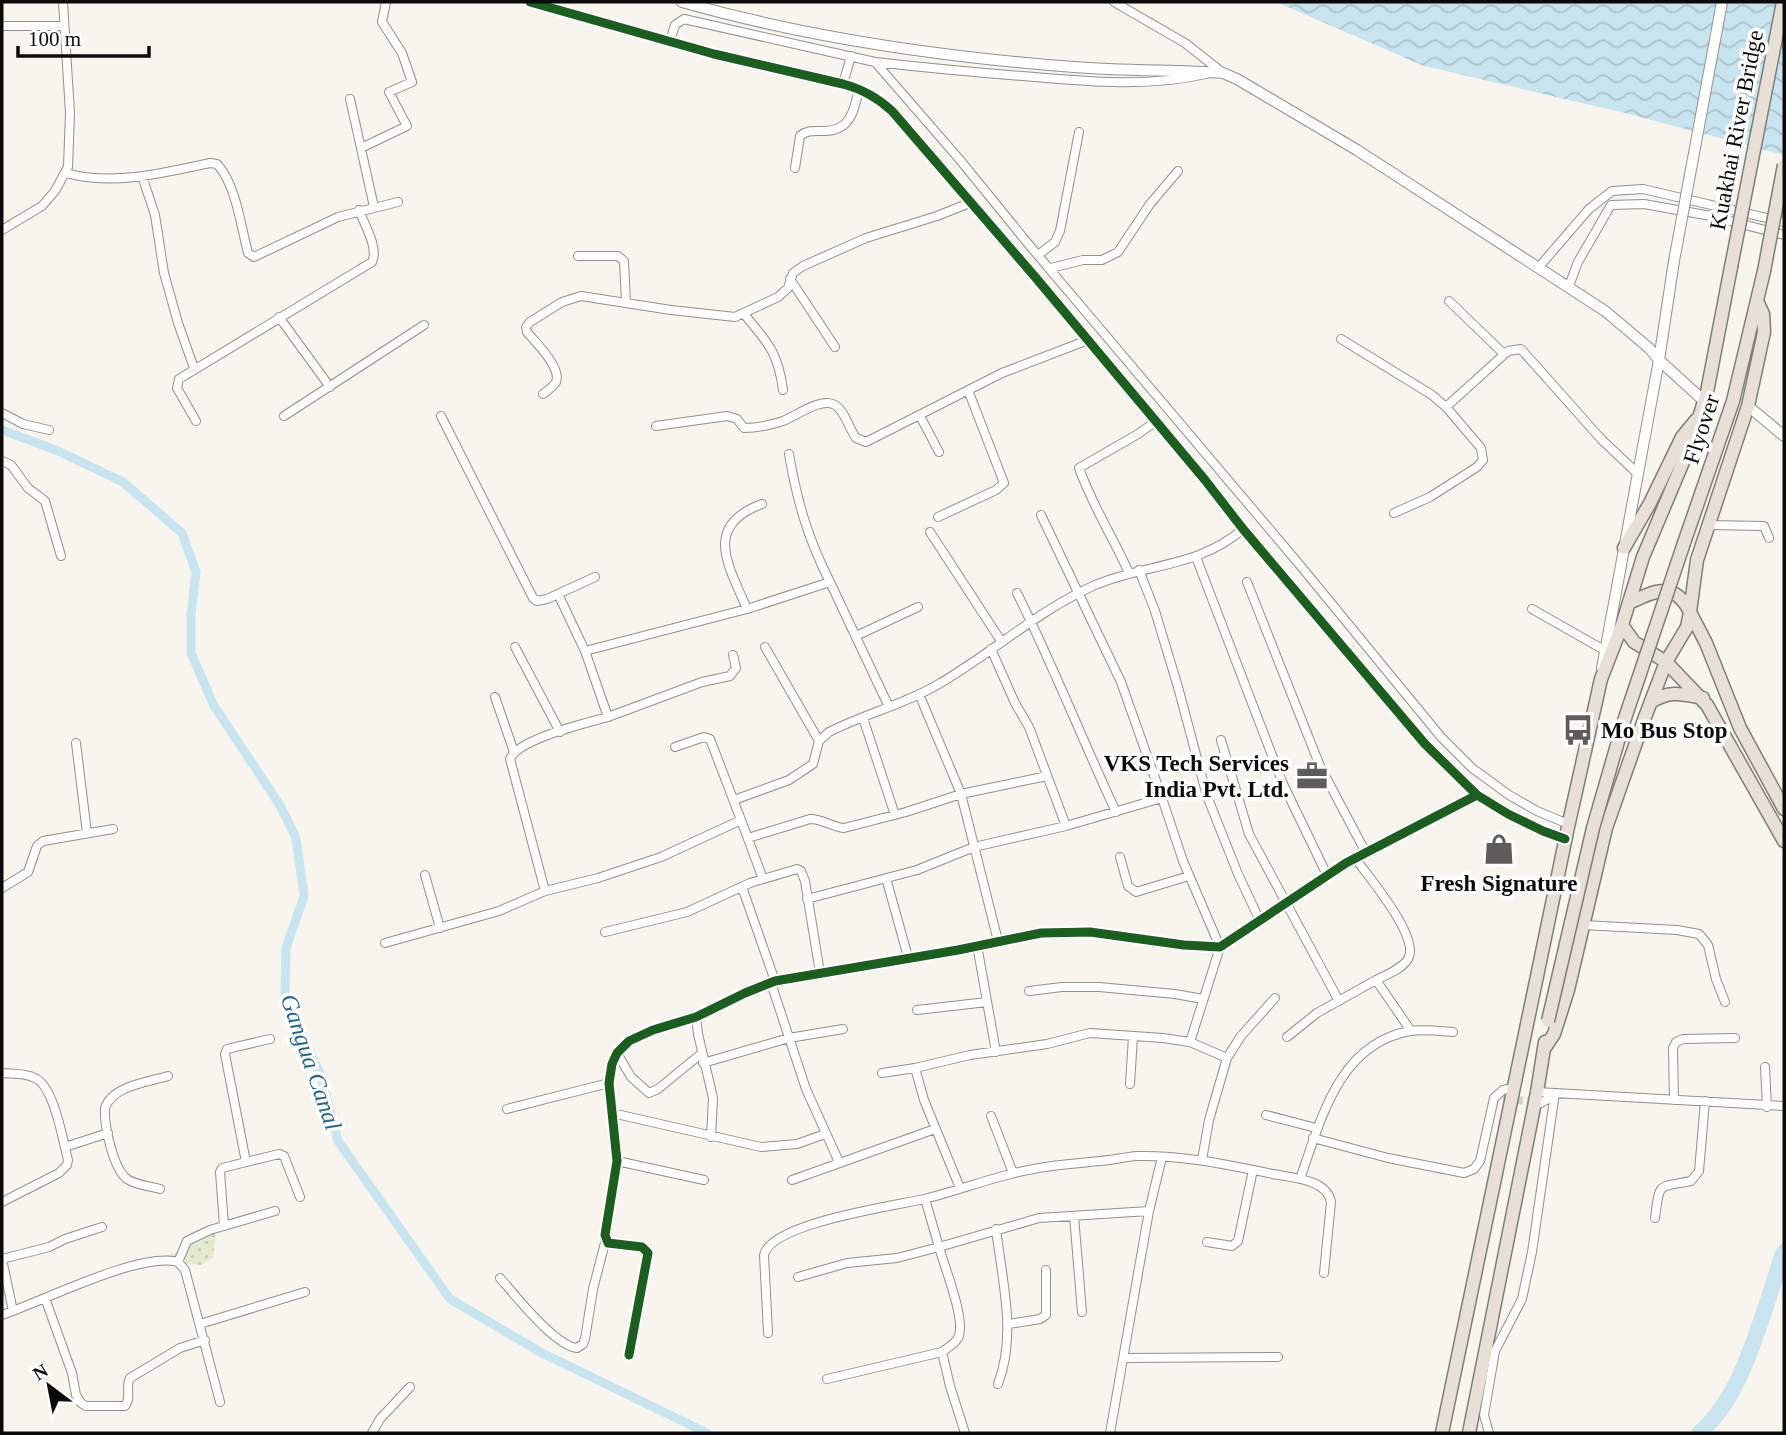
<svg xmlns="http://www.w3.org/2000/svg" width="1786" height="1435" font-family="Georgia,serif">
<defs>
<pattern id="park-dots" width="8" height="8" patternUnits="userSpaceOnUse" patternTransform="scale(1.75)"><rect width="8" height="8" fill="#e2ebd0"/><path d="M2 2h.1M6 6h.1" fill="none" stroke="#c1c8b1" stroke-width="1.8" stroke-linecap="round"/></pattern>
<pattern id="water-waves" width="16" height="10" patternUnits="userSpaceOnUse" patternTransform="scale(1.75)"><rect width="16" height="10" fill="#c8e4ee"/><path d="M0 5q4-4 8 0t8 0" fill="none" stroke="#aac2cb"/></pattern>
</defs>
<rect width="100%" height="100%" fill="#f8f5ee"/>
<path fill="url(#park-dots)" d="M208,1226L215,1229L216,1233L213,1258L201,1265L166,1262L165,1256L176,1253L191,1232Z"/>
<path fill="url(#water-waves)" d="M1276,2H1784V155L1625,113L1424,66Z"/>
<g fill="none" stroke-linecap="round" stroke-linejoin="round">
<path stroke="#c8e4ee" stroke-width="9" d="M2,430L56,450L123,482L182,533L196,572L191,615V653L214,706L281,807L296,838L304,896L286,948L285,995L321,1076L338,1141L450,1299L542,1353L707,1433"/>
<path stroke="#c8e4ee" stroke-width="16" d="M1699,1433C1738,1400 1754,1341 1770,1294C1775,1280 1778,1265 1784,1252"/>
<path stroke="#d4d2cc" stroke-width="8" stroke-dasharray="8 4" stroke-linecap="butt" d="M1503,1099L1538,1102"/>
<defs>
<path id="minor" d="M530,2L714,54L843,84C862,89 877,97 892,111L1036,278L1205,480L1243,529L1425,744L1477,795L1508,814L1543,831L1565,839
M1114,2L1185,43L1223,73
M2,26H63
M670,41L675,25L684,19L875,62L960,160L1030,246L1299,564L1441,737L1472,768L1509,795L1537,811L1568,824
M875,62C928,68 982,73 1035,77C1092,82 1150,87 1206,74
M843,84L851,56
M350,99L374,207
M361,148L407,126L389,92L412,82L402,53L382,22L386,2
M795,168L800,136C807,130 813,131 822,131C850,132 854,112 859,88
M66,173C111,186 165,173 210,163L217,164C236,184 241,227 248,253L254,257L338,217L398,202
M142,176L155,215L164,273L178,323L194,368
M2,230L42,206L55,191L68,167L70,113L63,2
M1038,255L1055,242L1060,231L1079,132
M578,256H618L624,261L626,302
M1539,267L1589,209L1612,191L1643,189L1784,222
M1051,268L1083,260H1102L1118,252L1150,204L1178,171
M790,279L835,347
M1569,286L1578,262L1611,205L1644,204L1711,216L1784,235
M1449,301L1504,354
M744,314C768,343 778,352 783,390
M279,317L330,387
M1341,339L1432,395L1446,407L1508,351L1521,349L1601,439L1637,473
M543,394C547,391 553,387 556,382C562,368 536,343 527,332L526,327L530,322L562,302L581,296L671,310L735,317L778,297L788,288L793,273L803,266L866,238L937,216L972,202
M2,413L23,424L49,430
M284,416L424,325
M441,416L533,598L537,601L547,599L595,577
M920,416L939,452
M196,421L177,388L179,379L372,262C379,248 364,224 359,210
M656,426L727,416L737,419L744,428C757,428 771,425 783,421C796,416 821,397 835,405C844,410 850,430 856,438L866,442L1002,373L1088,340
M789,454C797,501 808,539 830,582
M2,461L11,465L28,488L45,501L61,556
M1394,513L1430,497L1477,467L1483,460L1481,448L1446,407
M938,517L996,490L1004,483L968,390
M1709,525L1764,526L1769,538
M930,532L1001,641
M1196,557L1283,784L1327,875
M1139,570L1155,611L1178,687L1207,796L1238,874L1260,921
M1129,573C1113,537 1092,505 1079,468L1138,434L1155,422
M1247,582L1320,766L1366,853
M1017,593C1053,665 1082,739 1116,812
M558,594L585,651
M747,609C729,566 702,526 762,504
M1532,609L1604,650
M856,636L918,607
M515,647L560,732
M765,647L819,741
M991,649L1015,703L1029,727L1066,826L1162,798L1121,682L1041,515
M919,694L961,794L998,941
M495,697L514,752
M608,717L702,682L730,676L736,668L733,655
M863,718L895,815
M1221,740L1249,834L1339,1001
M76,743L87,833
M1162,798L1183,861L1220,947L1190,1042
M734,800L789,780L813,764L819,741L829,732C864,714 903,705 937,685C991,654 1037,611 1095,585C1147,563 1198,568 1243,529
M741,820L763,879
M748,838L810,819C823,819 832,827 844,828L906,812L961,794L1047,776
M1120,857L1128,886L1136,892L1189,876
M1355,858C1368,876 1421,938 1408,959C1402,969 1386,975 1376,980L1411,1031
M425,875L440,928
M886,878L908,957
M742,887L775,981
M2,888L28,872L37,846L43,841L113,829
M545,891L510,759C518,739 587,723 608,717L585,651L747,609L830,582L889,707
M807,899L917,870L974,847L1066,826
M1583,925L1677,930L1699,934L1708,945L1716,979L1725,1002
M605,932L687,912L750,883L797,869L801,871L805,881L820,973
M385,943L499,911L545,891L598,878L661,857L741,820L710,739L704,737L675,747
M977,945L996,1052
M771,983L806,1089L839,1162
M1029,991L1062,987H1099L1175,994L1203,999
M917,1010L987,1002
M696,1017L698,1034L713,1098L711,1137
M1287,1037L1317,1013L1376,980
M617,1053L631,1077L649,1093L658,1089L702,1053
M703,1063L789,1038L843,1029
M1765,1067L1767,1107
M915,1068L924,1100L960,1188
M2,1073C12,1074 26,1073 35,1078C54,1086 63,1141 68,1160L67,1165L59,1173L2,1202
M882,1073L915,1068L970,1055L1047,1044L1090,1033L1163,1038L1190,1042L1227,1058
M1130,1084L1133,1037
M1537,1092L1784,1106
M1674,1100L1673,1048L1676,1042L1683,1039L1735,1038
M1541,1103L1548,1099L1554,1100
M507,1109L609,1083
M612,1113L761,1147L797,1144L825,1134
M1266,1115L1316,1128
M991,1116L1013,1173
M1313,1138L1388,1158L1464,1173L1474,1169L1480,1161L1494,1098L1503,1090L1514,1088
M65,1147L108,1133
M1202,1160L1209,1120L1227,1058L1241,1036L1275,998
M617,1161L704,1180
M246,1162L225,1054L227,1049L270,1039
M1300,1179C1321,1120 1338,1044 1410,1031C1424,1029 1440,1031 1453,1032
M792,1180L935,1129
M160,1189C149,1186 136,1185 127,1179C113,1168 104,1126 105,1108C112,1086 148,1082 168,1076
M925,1199L939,1247L1039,1218L1149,1211L1162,1157
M1074,1216L1082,1312
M1655,1218C1660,1181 1657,1188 1691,1181L1699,1171L1705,1101
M224,1226L220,1172L222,1168L279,1154L284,1156L300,1197
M996,1229C1002,1280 1017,1335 998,1384
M1207,1242L1232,1246L1238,1241L1253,1170
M2,1259L49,1247L65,1239L102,1227
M2,1259L13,1311
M178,1262L187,1241L210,1230L275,1211
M798,1277L847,1263L897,1258L939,1247C944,1266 967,1322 958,1338C955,1344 947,1348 942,1352L827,1379
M500,1278C516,1296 554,1345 577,1348L583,1344L585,1339L593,1289L606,1239
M45,1298L72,1373L76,1395L81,1403L86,1406H125C132,1398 125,1387 130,1378L180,1348L205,1340
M2,1315C41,1302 141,1251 178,1262L185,1270L220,1402
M200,1324L305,1292
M1009,1324L1040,1319L1046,1315V1270
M768,1333L764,1255C771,1223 894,1206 924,1199C953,1192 982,1181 1011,1174C1040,1166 1070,1164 1100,1161C1112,1160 1125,1157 1137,1156C1184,1155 1228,1165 1273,1174C1292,1178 1327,1179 1331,1202L1324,1273
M942,1352L950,1386L965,1433
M629,1355L648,1253L642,1247L608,1243L605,1235L617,1161L609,1083L612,1064L617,1053L629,1041L653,1030L696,1017L745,993L775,981L958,950L1041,933L1090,932L1184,945L1220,947L1346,863L1477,795
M1123,1358L1278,1357
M372,1433L380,1419L410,1387
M1110,1433L1149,1211
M1489,1433L1484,1415L1495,1351L1522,1299L1532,1252L1555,1093"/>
<path id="tertiary" d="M682,2C809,38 942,57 1074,67C1123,71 1173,70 1223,73L1237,79L1357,150L1605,311L1649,348L1659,360L1704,401
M1748,406L1784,436
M1602,668L1659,360L1674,261"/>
<path id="trunk" d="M1757,301L1763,314L1764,332L1748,406L1697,560L1690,612L1706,643L1740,728L1784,809
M1684,543L1733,401L1764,271
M1624,548L1650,503L1682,437L1696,420
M1622,625L1634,642L1666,662L1687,627L1690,612C1674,580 1655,591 1629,603
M1651,702C1670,690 1682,694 1703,698
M1544,1049L1554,1034L1568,990L1606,828L1645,717L1666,662L1707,705L1784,841
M1442,1433L1568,827L1601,679L1622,625L1643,557L1691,443L1707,392L1731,267
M1469,1433L1537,1092L1545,1042"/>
</defs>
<use href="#minor" stroke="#91908d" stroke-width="10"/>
<use href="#tertiary" stroke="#91908d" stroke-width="12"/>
<use href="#trunk" stroke="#7e7d7a" stroke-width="15"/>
<use href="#minor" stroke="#fefefc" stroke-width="8"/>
<use href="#tertiary" stroke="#fefefc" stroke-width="10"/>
<use href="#trunk" stroke="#e8e0d6" stroke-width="12"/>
<defs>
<path id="tertiary-bridge" d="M1674,261L1722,2"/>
<path id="trunk-bridge" d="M1731,267L1783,2
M1764,271L1784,165
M1548,1021L1593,828L1623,724L1684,543"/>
</defs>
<use href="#tertiary-bridge" stroke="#91908d" stroke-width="12" stroke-linecap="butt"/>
<use href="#trunk-bridge" stroke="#7e7d7a" stroke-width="15" stroke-linecap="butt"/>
<use href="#tertiary-bridge" stroke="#fefefc" stroke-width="10"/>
<use href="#trunk-bridge" stroke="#e8e0d6" stroke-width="12"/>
<defs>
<path id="cycleway" d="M530,2L714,54L843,84C862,89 877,97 892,111L1036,278L1205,480L1243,529L1425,744L1477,795L1508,814L1543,831L1565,839
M629,1355L648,1253L642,1247L608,1243L605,1235L617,1161L609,1083L612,1064L617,1053L629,1041L653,1030L696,1017L745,993L775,981L958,950L1041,933L1090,932L1184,945L1220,947L1346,863L1477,795"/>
</defs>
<use href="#cycleway" stroke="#fff" stroke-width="13"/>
<use href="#cycleway" stroke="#1b5e20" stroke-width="9"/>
</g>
<defs>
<symbol id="bus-bare" viewBox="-9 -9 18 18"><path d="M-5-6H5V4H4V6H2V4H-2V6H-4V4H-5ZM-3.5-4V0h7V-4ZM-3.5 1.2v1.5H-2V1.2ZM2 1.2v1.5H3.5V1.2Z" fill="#5d5c5a" stroke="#fff" stroke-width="2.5" paint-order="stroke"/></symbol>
<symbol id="office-bare" viewBox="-9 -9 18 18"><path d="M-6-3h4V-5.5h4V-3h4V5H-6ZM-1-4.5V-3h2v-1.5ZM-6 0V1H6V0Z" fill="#5d5c5a" stroke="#fff" stroke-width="2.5" paint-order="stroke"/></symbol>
<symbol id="shop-bare" viewBox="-9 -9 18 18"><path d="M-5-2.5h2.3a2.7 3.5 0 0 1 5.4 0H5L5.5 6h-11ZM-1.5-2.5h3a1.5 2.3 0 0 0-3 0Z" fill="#5d5c5a" stroke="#fff" stroke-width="2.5" paint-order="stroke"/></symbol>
</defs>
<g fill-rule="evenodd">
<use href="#bus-bare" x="1556" y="708" width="44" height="44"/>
<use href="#office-bare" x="1290" y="754" width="44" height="44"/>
<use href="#shop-bare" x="1477" y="827" width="44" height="44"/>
</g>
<g text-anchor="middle" stroke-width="7" stroke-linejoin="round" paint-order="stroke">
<g font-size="23" fill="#0a0a0a" stroke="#fff">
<text transform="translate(1736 130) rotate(-79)" y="8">Kuakhai River Bridge</text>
<text transform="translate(1701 429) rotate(-72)" y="8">Flyover</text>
</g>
<g font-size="23" font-weight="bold" fill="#0a0a0a" stroke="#fff" text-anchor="start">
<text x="1601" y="738">Mo Bus Stop</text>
<text x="1289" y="771" text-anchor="end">VKS Tech Services<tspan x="1289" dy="26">India Pvt. Ltd.</tspan></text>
<text x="1499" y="891" text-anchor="middle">Fresh Signature</text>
</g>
<g font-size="24" font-style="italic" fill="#23658c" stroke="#fff">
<text transform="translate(311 1062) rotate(71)" y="8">Gangua Canal</text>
</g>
</g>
<rect width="1786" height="1435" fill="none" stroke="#0a0a0a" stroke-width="7"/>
<g transform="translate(49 1386) rotate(328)" stroke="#ffffff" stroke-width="5" paint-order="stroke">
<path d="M0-5L12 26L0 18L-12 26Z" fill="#0a0a0a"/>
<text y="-10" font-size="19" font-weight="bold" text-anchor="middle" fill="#0a0a0a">N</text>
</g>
<path d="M18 46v10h131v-10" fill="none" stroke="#0a0a0a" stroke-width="3.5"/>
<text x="28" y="46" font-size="21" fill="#0a0a0a" stroke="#ffffff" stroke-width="5" paint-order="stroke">100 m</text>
</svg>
